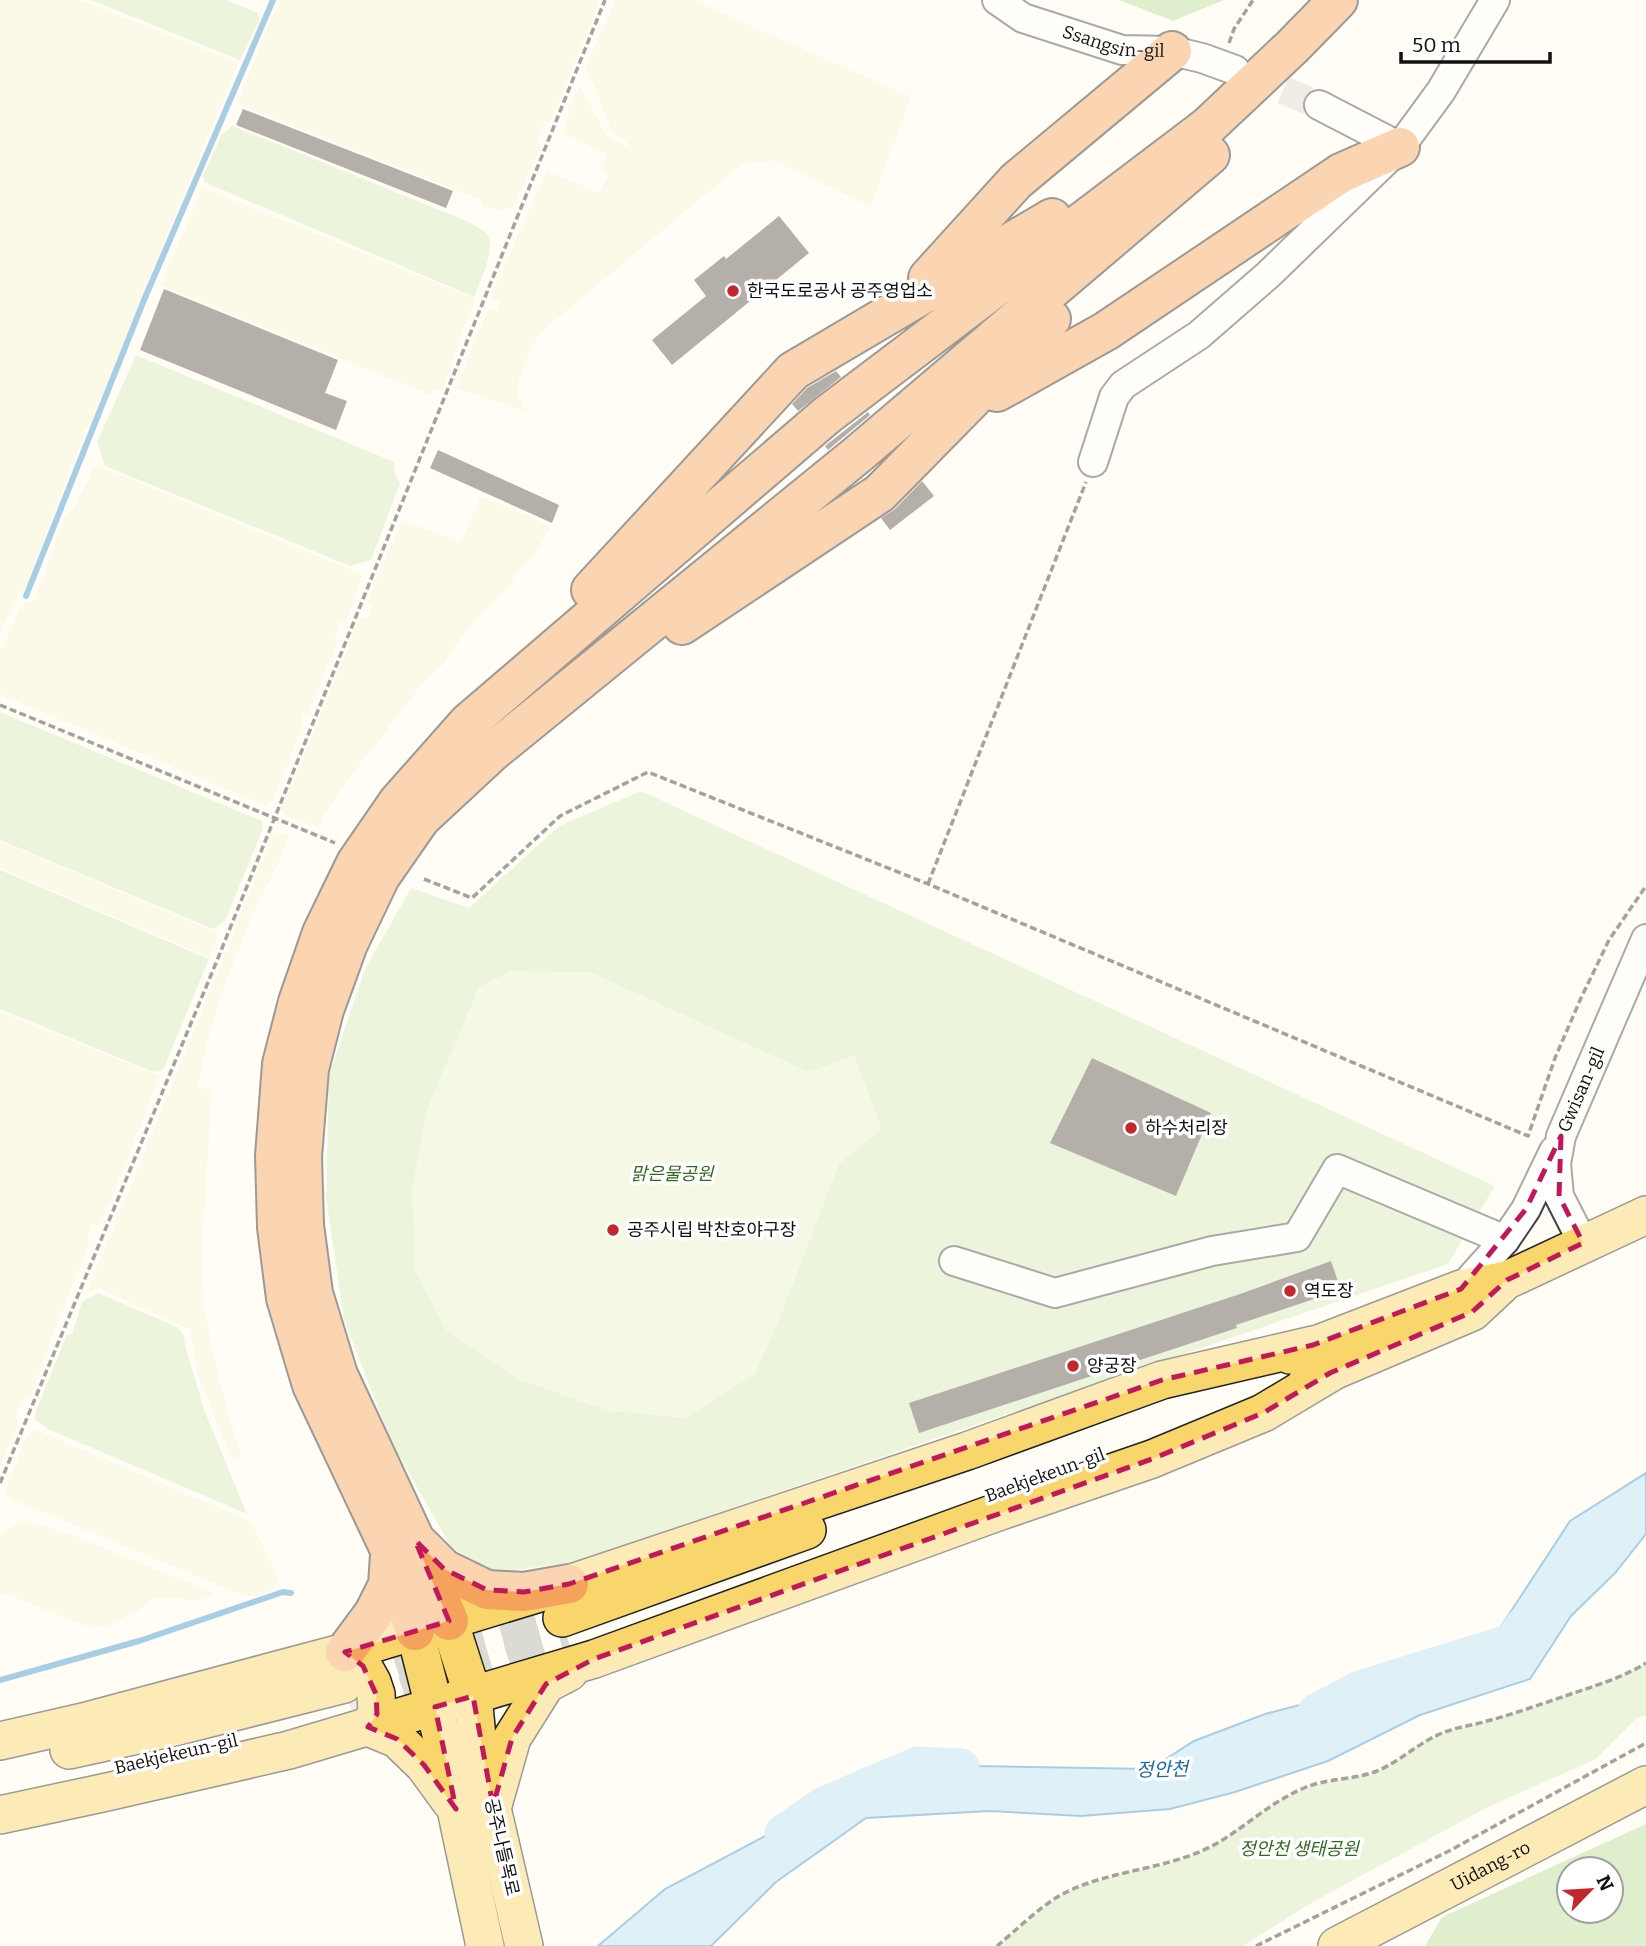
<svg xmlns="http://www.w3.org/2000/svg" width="1646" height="1946" font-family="Bitter,'Noto Sans KR',serif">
<rect width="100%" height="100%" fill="#fffdf5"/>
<path fill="#f6f3d4" d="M0,0H80L236,62L237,67L155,263L90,426L86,429L25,587L17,596L0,632Z
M279,0H600L550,123L544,122L537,143L541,145L515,205L502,210L483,206L480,199L237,104Z
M616,0H692L911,97L871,206L772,160L742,164L542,331L531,347L519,379L518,395L525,411L456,388L487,311L498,308L499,300L490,299L547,171L599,193L609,175L600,170L607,154L563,133L570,113L567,112L576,91L580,86L606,135L631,150L625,140L612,132L595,88L585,68Z
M201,187L475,299L441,391L434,389L431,395L160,285L190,219Z
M93,467H101L363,575L346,624L340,621L334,637L338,640L308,715L303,713L300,723L303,726L273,800L266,806L0,694V652L19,611L26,602L35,601L64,518L72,511L88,481Z
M480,498H486L551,526L535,554L519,570L506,590L474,622L452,650L445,663L428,678L404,706L379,741L354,771L324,815L321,828L283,815L282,809L360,618L366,619L372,605L367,602L398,529L404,521L459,542L462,540Z
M279,833L289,835L277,866L254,911L223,989L205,1051L197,1088L212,1090L202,1247L204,1308L219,1380L241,1457L232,1461L198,1375L190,1328L184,1327L98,1288L85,1295L124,1203L273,836Z
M0,841L219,934L209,957L0,868Z
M0,1012L159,1076L155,1089L111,1199L98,1226L91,1223L88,1235L89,1245L58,1321L30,1398L24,1396L15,1417L19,1420L0,1467Z
M36,1430L250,1521L278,1577V1584L265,1594L253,1596L242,1595L10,1498L5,1492L23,1445L30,1433Z
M25,1520L85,1540L168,1575L209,1590L214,1596L194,1601L171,1597L153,1598L137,1611L109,1625L91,1628L5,1593L0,1596V1537L4,1531Z"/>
<path fill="#d5ebbd" d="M91,0H227L257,13L260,19L240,60Z
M233,126L467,221C473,225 481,228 486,233C498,247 480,281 474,297L204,182L203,176L222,134Z
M136,355L394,462L395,474L400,483L371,560L350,566L105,466L97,442Z
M0,712L262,821L263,825L262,831L225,921L213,929L0,840Z
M641,791L1495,1186L1448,1264L573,1562L493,1573L451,1547L393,1445L344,1320L326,1197L329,1075L365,969L411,888L469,908L559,826Z
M0,870L209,959L163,1070L157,1072L151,1071L0,1009Z
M98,1293L177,1327L183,1334L187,1352L205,1412L247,1514L50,1430L36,1420L35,1413L67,1334H72L82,1302Z
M1646,1663V1715L1637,1718L1596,1759L1488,1807L1311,1903L1243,1946H997L1059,1896L1085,1885L1130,1871L1163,1865L1191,1856L1213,1846L1273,1804L1306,1787L1375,1772L1396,1761L1423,1741L1450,1730L1487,1721L1530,1708L1634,1670Z"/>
<path fill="#b9dc9c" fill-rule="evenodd" d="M1119,0H1224L1173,21Z
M1646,1824V1946H1425L1442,1917ZM1611,1869V1911H1569V1869Z"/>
<path fill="#e6f2cf" d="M511,971L590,972L809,1072L854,1055L882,1129L839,1164L776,1328L754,1375L685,1418L609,1411L520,1380L446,1330L415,1271L412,1190L426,1112L479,987Z"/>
<path fill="#b9e0f7" stroke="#3f96cf" stroke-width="2" d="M1646,1473V1534L1615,1573L1571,1616L1530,1679L1420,1715L1328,1761L1235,1792L1170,1809L1081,1816L989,1811L866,1818L776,1882L711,1946H598L665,1889L824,1805L918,1765L1150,1769L1194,1741L1265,1714L1360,1689L1485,1651L1570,1521Z"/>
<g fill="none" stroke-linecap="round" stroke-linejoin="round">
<path stroke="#3f96cf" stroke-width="6" d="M26,596L144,300L273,0
M0,1680L139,1641L283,1592L291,1593"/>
<path stroke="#b9e0f7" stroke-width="37" d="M1316,1712L1360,1689L1512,1642L1524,1625
M783,1833L824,1805L918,1765L961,1767"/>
</g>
<path fill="#5a524d" d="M243,109L453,191L446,208L236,125Z
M779,216L809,253L672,365L652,340L706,296L694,280L724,256L726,259Z
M164,289L338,360L325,393L347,401L336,430L140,350Z
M836,371L841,377L798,411L792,404L807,388Z
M868,412L870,415L828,450L825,446Z
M438,450L559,505L552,523L430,468Z
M922,481L934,496L890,530L881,518L895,509Z
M1092,1058L1211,1113L1176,1196L1050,1143Z
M1331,1261L1341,1290L1236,1325L1237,1328L919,1433L909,1403L1240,1294Z"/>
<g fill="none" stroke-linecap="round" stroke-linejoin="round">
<path stroke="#dbdad3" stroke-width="28" stroke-dasharray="28 14" stroke-linecap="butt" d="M1244,74L1319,105"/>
<path stroke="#dbdad3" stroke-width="37" stroke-dasharray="37 18" stroke-linecap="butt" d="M344,1684L466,1645L562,1618
M352,1712L569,1643"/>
<defs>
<g id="minor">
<path id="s1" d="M997,0L1023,18L1122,50L1172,51L1202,58L1235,70"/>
<path d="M1319,105L1400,147"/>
<path d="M1093,462L1114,397L1123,385L1199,335L1269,274L1400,147L1441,91L1495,0"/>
<path id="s2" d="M1583,1243L1559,1196L1556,1164L1561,1136L1646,939"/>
<path d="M954,1261L1055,1293L1212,1251L1297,1237L1337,1169L1505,1240"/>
<path d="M1461,1289L1505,1240L1526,1209L1554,1151"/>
</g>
<g id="major">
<path d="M1290,1355L1461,1289L1507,1280L1646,1215"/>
<path d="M1307,1382L1472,1312L1501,1285"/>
<path d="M562,1618L807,1530"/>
<path d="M449,1621L473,1696L478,1748L524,1946"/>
<path d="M415,1631L447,1758L456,1809L485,1946"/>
<path d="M345,1652L363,1666L372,1682L376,1694L377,1714L368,1727L397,1739L424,1765L451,1802"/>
<path d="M0,1741L83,1722L345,1652L569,1584L967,1451L1162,1380L1313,1345"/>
<path d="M69,1750L170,1728L344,1684"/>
<path d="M493,1805L512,1738L546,1684L569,1672"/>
<path d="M0,1815L107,1792L289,1750L594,1659L992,1514L1152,1459L1263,1413L1330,1373"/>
<path id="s3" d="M1337,1946L1646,1785"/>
</g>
<path id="highway" d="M928,278L1016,181L1172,51
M997,392L1106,331L1341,173L1400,147
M591,590L793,371L1052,218
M682,625L880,493L1051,319
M419,1544L444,1569L487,1590L524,1592L569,1584
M449,1621L415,1540L338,1375L313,1293L304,1225L302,1157L309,1069L324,1010L348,944L380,877L421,818L491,753L857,455L1210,155
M415,1631L391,1552L312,1385L286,1298L277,1227L275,1156L282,1064L298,1002L322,933L356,863L398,802L468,723L827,415L1207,127L1292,47L1338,0
M345,1652L374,1613L388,1585L390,1554"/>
</defs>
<use href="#minor" stroke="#444" stroke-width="32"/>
<use href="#major" stroke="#222" stroke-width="40"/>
<use href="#highway" stroke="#222" stroke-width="42"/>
<path stroke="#333" stroke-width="3.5" stroke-dasharray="7 3.5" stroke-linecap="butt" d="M1229,43L1234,29L1253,0
M0,705L335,843
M424,879L472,898L560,816L648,772L928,884L1528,1136L1555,1058L1581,998L1609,940L1646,886
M928,884L1086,482
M0,1483L216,963L605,0
M997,1946C1015,1931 1040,1907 1059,1896C1105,1870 1162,1871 1210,1847C1243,1830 1268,1803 1304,1788C1327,1778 1354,1780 1377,1771C1403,1760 1423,1738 1451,1730C1462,1726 1475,1725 1487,1721C1514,1714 1541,1704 1568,1695C1594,1686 1622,1678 1646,1663
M1256,1946L1449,1851L1646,1743"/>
<use href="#minor" stroke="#fff" stroke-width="28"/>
<use href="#major" stroke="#f9d66b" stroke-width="37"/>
<use href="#highway" stroke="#f5a25d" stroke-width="38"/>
</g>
<path d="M0 0H1646V1946H0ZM1561,1136L1559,1196L1583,1243L1507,1280L1472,1312L1330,1373L1263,1413L1152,1459L594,1659L546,1684L512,1738L493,1806L473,1696L435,1707L456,1809L424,1765L397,1739L368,1727L377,1714L376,1694L363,1666L345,1652L449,1621L415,1540L444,1569L487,1590L524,1592L569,1584L1162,1380L1313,1345L1461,1289L1526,1209Z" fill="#fffdf5" fill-opacity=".55" fill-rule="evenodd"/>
<path fill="none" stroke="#c2185b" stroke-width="5" stroke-dasharray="14 9" stroke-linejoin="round" d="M1561,1136L1559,1196L1583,1243L1507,1280L1472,1312L1330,1373L1263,1413L1152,1459L594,1659L546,1684L512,1738L493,1806L473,1696L435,1707L456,1809L424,1765L397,1739L368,1727L377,1714L376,1694L363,1666L345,1652L449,1621L415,1540L444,1569L487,1590L524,1592L569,1584L1162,1380L1313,1345L1461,1289L1526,1209Z"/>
<g fill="#c4262e" stroke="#fff" stroke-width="2.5">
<circle cx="733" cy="291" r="7"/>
<circle cx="1131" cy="1128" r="7"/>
<circle cx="613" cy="1230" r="7"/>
<circle cx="1290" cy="1291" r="7"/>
<circle cx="1073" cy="1366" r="7"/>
</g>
<g text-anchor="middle" stroke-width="7" stroke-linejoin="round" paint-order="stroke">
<g font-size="18" fill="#111" stroke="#fff">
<text dy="6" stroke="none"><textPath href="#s1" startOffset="126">Ssangsin-gil</textPath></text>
<text dy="6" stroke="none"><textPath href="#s2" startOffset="164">Gwisan-gil</textPath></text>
<text transform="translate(1045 1475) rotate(-20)" y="6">Baekjekeun-gil</text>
<text transform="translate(176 1754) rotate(-13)" y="6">Baekjekeun-gil</text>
<text transform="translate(502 1847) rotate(77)" y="6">공주나들목로</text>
<text dy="6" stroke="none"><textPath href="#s3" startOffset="173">Uidang-ro</textPath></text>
</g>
<g font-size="18" fill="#111" stroke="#fff" text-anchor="start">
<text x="747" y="297">한국도로공사 공주영업소</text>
<text x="1145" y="1134">하수처리장</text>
<text x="627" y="1236">공주시립 박찬호야구장</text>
<text x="1304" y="1297">역도장</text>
<text x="1087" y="1372">양궁장</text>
</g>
<g font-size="18" font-style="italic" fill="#2f6b1f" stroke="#fff">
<text x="672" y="1180">맑은물공원</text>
<text x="1299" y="1855">정안천 생태공원</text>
</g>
<g font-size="19" font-style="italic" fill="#1768a6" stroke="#fff">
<text transform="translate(1162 1769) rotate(-1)" y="7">정안천</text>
</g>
</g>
<g transform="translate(1590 1890) rotate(65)"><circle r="33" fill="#ffffff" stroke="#a0a0a0" stroke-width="2"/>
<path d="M0-5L12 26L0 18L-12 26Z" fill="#c4262e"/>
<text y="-10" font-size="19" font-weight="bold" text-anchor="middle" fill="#111111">N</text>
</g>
<path d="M1401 52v10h149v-10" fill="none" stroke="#111111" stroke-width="3.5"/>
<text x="1412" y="52" font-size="21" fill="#111111" stroke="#ffffff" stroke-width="5" paint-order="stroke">50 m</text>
</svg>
